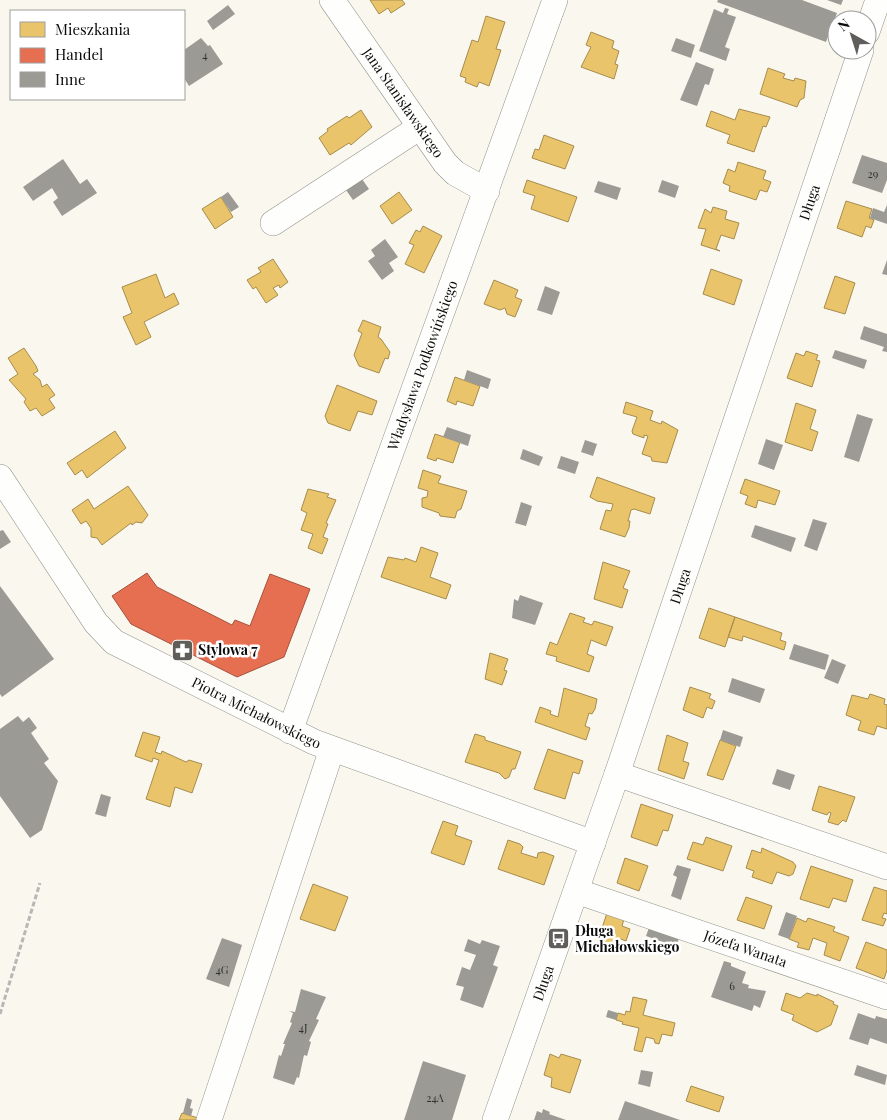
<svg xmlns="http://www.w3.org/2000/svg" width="887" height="1120" font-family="'Playfair Display',serif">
<rect width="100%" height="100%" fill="#faf8ee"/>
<path fill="#e9c46a" stroke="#a68c4e" d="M370,0H402L405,4L391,13L388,8L379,14Z
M486,16L505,22L496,49L501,50L489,86L479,82L477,87L465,82L466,78L460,76L472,40L478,42Z
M591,32L614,41L612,48L619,51L615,64L618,65L614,79L581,67L591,47L586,45Z
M768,68L785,74L783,78L794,81L795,78L806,81L804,98L800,100L797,107L760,94Z
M739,109L770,117L766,127L763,126L754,152L727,143L730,135L706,126L711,111L735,120Z
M361,110L372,127L351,145L349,143L330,155L319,138L328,131L327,129L347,116L349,118Z
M544,135L574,146L565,169L532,158L535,149L539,150Z
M738,162L766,171L763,179L771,182L767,192L760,190L756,200L729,191L730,186L723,183L728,169L735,172Z
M527,180L577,197L568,222L531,209L535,196L523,192Z
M399,192L412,210L392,224L380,206Z
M221,197L233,217L215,229L202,209Z
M846,201L872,209L869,218L874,220L871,228L866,226L862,237L837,228Z
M713,207L727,211L725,219L739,223L734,239L721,235L716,249L720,251L701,245L706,229L698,228L705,209L711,213Z
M423,226L442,236L424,273L405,264L414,245L409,243L416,230L420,232Z
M273,259L288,282L280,288L279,285L273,288L278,295L266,303L256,287L253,289L247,280L261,272L258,268Z
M711,269L742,280L734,305L703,294Z
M156,274L165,298L174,293L179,304L144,322L151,337L136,345L123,317L132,313L122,287Z
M835,276L855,283L845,314L824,308Z
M494,280L518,290L515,297L522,300L515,317L507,314L505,308L500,310L484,304Z
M363,320L381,327L378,337L381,339L390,352L388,359L385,358L379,373L359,366L354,355L362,333L358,331Z
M24,348L36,366L38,371L33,374L40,380L42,387L47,384L55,395L49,399L55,408L42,416L36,408L30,411L24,402L26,399L9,380L18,374L8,358Z
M806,351L818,355L816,360L820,361L812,387L787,378L796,353L804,356Z
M455,377L480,386L473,406L457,401L456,405L447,401Z
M337,385L377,401L372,415L358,411L350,431L328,423L325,416Z
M626,402L653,411L650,420L661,424L662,421L678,430L667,463L652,461L651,457L642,454L648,436L644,435V438L633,434L632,431L637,417L623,413Z
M796,403L816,410L810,429L818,432L812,451L785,442Z
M115,431L126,448L87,478L82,470L75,475L67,463Z
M435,434L460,442L453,463L437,458L436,461L427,458Z
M423,470L441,476L438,483L467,491L461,509L457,511L455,518L440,516L439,513L422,507V498L427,497L428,491L418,488Z
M597,477L655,498L650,514L634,509L631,510L628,521H630L629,528L625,537L600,529L606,510L611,511L613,504L597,501L590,497Z
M745,479L780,491L775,505L758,500L756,508L745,504L748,496L740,493Z
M128,486L148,515L142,523L136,522L132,525L131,523L102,545L97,538L91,537V528L86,521L81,524L72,510L88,499L94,509Z
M308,489L329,494L327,497L336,500L326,523L328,524L323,537L328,539L322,554L308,548L313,534L301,530L307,513L301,510Z
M421,547L438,553L430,577L451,585L446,599L381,577L388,557L404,560L405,558L416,562Z
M603,562L630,571L623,588L628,590L622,608L594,599Z
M709,608L735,617L725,647L699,638Z
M570,613L585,618L583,622L592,625L594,621L613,627L606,646L591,640L587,654L594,657L589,672L556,661L557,657L546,654L550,642L557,645Z
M735,617L782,633L780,640L786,642L784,650L743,636L742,641L728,637Z
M490,653L508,659L504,670L507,671L502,685L485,679Z
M690,687L711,694L709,698L715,701L712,709L707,707L703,718L683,710Z
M564,688L597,699L595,709L592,714L589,713L585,726L590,728L586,740L535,722L540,707L551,711L550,714L558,717Z
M870,694L885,699L884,704L887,705V729L877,726L874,735L858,730L861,721L846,715L852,695L868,699Z
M143,732L160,737L155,752L161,754L162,751L186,762L189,760L202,764L192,793L175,787L170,807L146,799L159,760L153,758L152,762L135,756Z
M475,734L485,737V740L521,752L515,769H512L509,777L505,779L499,773L465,762Z
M667,735L688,743L683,761L689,763L684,779L658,770Z
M720,740L736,746L723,780L707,775Z
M548,749L583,761L579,774L573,772L565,799L534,789Z
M819,786L855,797L846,822L843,820L838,825L828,822L831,813L829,812L827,815L812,810Z
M641,804L673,815L668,831L663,830L657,846L631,837Z
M443,821L458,826L455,835L472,841L464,865L431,853Z
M706,837L732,846L723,871L687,859L693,842L703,845Z
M508,840L520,844L523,847L521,853L537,858L538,853L543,852L554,856L544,885L498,869Z
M762,848L793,862L796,866L793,874L789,876L777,872L772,884L752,877L754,871L746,868L752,850L761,853Z
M625,858L648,866L639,891L617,883Z
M811,866L853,880L846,902L833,898L829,908L800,899Z
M313,884L348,897L335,931L300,919Z
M874,887L887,891V914L884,913L882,918L886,919L883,926L862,920Z
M746,897L772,906L764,929L737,920Z
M608,910L625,916L622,926L630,929L626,941L618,938L614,949L597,943Z
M797,918L806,922L808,918L835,927L833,931L849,937L840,961L824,955L827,943L813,938L809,950L797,947L799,943L789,939Z
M866,942L887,950V970L884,979L856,968Z
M786,993L800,998L807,993L817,996V994L834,1002L833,1004L838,1006L831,1025L817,1032L792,1020L794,1015L781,1010Z
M633,997L647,1000L643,1015L675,1023L672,1036L662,1034L659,1044L655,1043L654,1039L646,1037L642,1052L634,1050L639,1028L622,1024L623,1022L616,1020L618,1013L625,1015L626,1011L630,1012Z
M550,1054L559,1058L561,1054L581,1060L570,1093L551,1087L552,1078L544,1075Z
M691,1086L724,1097L719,1112L686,1101Z
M182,1113L198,1118L197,1120H179Z"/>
<path fill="#e76f51" stroke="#a5513c" d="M147,573L157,587L232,625L235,620L250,626L270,574L310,589L284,657L237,677L131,624L112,596Z"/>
<path fill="#9c9a94" d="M718,0H802L837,13L826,42L717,2Z
M827,0H843L841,5Z
M228,5L235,14L213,30L207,21Z
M725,8L729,9L727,14L736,17L725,47L730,49L726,61L699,51L714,9L723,13Z
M201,38L208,46L210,45L223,64L189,86L184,78V50Z
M676,38L695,45L691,58L671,51Z
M696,62L714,69L709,85L705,84L697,106L680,100Z
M862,155L887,163V180L882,193L852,183Z
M63,159L80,184L87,179L97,193L62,216L53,202L58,198L52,188L33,201L23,187Z
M362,179L369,189L353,200L346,190Z
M662,180L679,186L675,198L658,192Z
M598,181L621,188L617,200L594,192Z
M228,192L239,207L231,212L221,197Z
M887,205V224L870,218L873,208L884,212Z
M385,239L398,257L389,263L394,271L382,280L368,261L375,256L371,250Z
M887,260V275L882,274Z
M545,286L560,292L552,315L537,310Z
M864,326L887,334V352L882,351L884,347L860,339Z
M835,350L867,360L864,369L832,358Z
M467,370L491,379L488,389L464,380Z
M857,414L873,419L859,462L844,457Z
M447,427L471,435L468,446L443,437Z
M766,439L783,445L774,470L758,464Z
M585,440L597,444L593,456L581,452Z
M523,449L543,457L539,466L520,459Z
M561,456L579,462L575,474L557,468Z
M521,502L532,506L526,526L515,523Z
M813,519L827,523L817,551L804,546Z
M755,525L796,538L791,552L751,537Z
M3,530L11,542L0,549V531Z
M0,586L54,659L2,697L0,694Z
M520,595L543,603L535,625L512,618L514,599L518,601Z
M794,644L829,655L825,670L789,659Z
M832,659L846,665L838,684L824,678Z
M732,678L765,689L760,703L728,692Z
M18,716L23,722L29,717L37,728L31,733L49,759L44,763L58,781L42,830L30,838L0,796V729Z
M723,730L743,737L740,747L720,740Z
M777,769L795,775L790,790L772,784Z
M101,794L111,797L106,817L95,814Z
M677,865L691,869L681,900L671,896L677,877L673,875Z
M786,912L797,916L789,939L778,935Z
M650,925L680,935L676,947L646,936Z
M222,938L242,945L229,987L206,979Z
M468,939L480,944L482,940L500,946L493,965L498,967L483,1008L460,1000L464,987L456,985L462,967L470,970L476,955L464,951Z
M724,961L731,963V966L746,972L742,983L749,985L748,988L766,991L760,1008L754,1005L752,1011L711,997Z
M301,989L326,997L316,1019L319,1020L309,1041L311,1042L307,1056L304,1055L299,1078L297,1077L294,1085L273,1078L279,1055L281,1056L285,1044H283L292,1023L290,1022L293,1013L289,1011L295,1012Z
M608,1010L618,1013L616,1020L606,1017Z
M858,1013L875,1019L876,1016L887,1019V1044L870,1038L868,1045L849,1039Z
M423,1061L466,1075L452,1120H404Z
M857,1065L887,1075L885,1085L854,1075Z
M641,1070L653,1072L650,1087L638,1084Z
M187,1098L192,1100L190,1108L193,1109L191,1116L183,1113Z
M625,1101L680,1120H618Z
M543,1109L550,1112L549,1114L566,1120H534L537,1111L542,1113Z"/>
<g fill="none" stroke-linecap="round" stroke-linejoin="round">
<defs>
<g id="minor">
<path id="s1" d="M332,0L445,163L455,173L487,191"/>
<path d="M867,32L878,0"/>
<path d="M273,223L420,127"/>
<path id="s2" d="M0,477L96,623L114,642L314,742L593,843"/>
<path id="s3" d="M290,731L555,0"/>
<path d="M617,774L887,867"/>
<path id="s4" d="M576,891L887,997"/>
<path d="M209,1120L332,749"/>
<path id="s5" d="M495,1120L617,774L861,50"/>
</g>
</defs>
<use href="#minor" stroke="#93928d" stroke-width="26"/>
<path stroke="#b7b7b5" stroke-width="3" stroke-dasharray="5 2.5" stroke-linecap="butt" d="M0,1014L40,883"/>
<use href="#minor" stroke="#fefefc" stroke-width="25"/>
</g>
<defs>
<symbol id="pharmacy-square" viewBox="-11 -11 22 22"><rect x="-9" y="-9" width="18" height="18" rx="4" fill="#5f5e5a" stroke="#fff"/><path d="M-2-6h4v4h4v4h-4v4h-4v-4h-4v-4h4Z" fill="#fff"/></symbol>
<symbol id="bus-square" viewBox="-11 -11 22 22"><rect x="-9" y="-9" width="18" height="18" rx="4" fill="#5f5e5a" stroke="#fff"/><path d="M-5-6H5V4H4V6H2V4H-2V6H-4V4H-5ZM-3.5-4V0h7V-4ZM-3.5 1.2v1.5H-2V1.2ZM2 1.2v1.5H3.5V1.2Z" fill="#fff"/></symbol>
</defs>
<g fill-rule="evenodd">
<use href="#pharmacy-square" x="170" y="638" width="25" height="25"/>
<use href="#bus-square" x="546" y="926" width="25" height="25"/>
</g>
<g text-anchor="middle" stroke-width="5" stroke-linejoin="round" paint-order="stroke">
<g font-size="11" fill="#2f2f2d">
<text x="205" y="59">4</text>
<text x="873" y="178">29</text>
<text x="222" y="974">4G</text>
<text x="732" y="990">6</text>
<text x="303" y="1032">4J</text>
<text x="435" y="1102">24A</text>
</g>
<g font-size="14" fill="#0b0b0b" stroke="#fff">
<text dy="5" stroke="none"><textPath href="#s1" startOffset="125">Jana Stanisławskiego</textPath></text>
<text dy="5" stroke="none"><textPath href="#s5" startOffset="970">Długa</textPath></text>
<text dy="5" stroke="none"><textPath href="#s3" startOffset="389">Władysława Podkowińskiego</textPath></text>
<text dy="5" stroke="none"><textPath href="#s5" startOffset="565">Długa</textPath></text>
<text dy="5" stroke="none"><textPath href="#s2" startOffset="360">Piotra Michałowskiego</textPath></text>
<text dy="5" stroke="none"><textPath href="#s4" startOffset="179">Józefa Wanata</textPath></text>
<text dy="5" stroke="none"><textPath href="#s5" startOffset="145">Długa</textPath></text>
</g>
<g font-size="14" font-weight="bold" fill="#0b0b0b" stroke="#fff" text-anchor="start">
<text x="198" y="655">Stylowa 7</text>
<text x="575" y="936">Długa<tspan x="575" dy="16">Michałowskiego</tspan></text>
</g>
</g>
<rect x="10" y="10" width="175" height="90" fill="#ffffff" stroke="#9d9d9d"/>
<rect x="20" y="22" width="25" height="15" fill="#e9c46a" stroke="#9d9d9d"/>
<text x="55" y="35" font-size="15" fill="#0b0b0b">Mieszkania</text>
<rect x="20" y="48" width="25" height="15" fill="#e76f51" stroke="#9d9d9d"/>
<text x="55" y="60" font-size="15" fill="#0b0b0b">Handel</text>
<rect x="20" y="72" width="25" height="15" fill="#9c9a94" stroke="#9d9d9d"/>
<text x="55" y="85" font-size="15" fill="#0b0b0b">Inne</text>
<g transform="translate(852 35) rotate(321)"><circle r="24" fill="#ffffff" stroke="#9d9d9d"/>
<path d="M0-4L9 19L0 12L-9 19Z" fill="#5f5e5a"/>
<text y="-8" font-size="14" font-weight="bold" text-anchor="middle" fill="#0b0b0b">N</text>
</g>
</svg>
